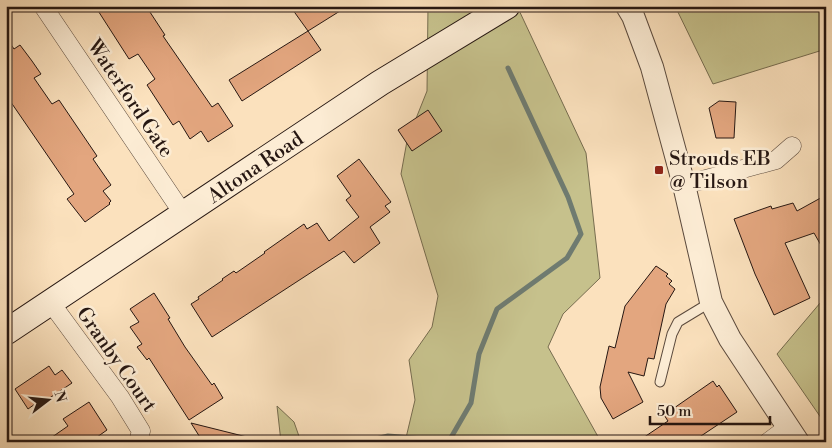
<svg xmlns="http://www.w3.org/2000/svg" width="832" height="448" font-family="'Libre Bodoni',serif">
<rect width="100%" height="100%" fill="#fbe1bd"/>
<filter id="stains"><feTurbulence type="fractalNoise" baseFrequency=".004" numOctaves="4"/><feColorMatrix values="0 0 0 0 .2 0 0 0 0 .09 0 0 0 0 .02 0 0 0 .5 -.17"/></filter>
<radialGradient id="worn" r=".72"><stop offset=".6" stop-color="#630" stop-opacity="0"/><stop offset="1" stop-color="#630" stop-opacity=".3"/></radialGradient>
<path fill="#c6c18c" stroke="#766c4f" d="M428,6H517L586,153L600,278L563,314L548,347L601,442H405L415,400L409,360L432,327L438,296L401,174L407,141L427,91Z
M675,6H826V49L713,84Z
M826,296V425L777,354Z
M277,406L294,422L301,442H281Z"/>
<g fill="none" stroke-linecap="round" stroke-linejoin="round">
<path stroke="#6f7b70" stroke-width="5" d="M364,442L388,436L449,441L471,403L479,354L497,309L567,258L581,234L568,197L508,68"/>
</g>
<path fill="#e3a67f" stroke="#261712" d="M95,6H146L165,35L163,36L212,107L218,103L233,126L208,142L201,131L190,139L179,121L173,125L147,85L155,79L138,54L129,59Z
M290,6H348L308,31L321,50L242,101L229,80L308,31Z
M6,37L14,49L20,45L32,61L41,74L34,78L52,104L59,100L97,156L93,159L111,185L103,191L111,201L109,203L110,204L85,222L67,199L74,194L6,95Z
M719,101L736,102L734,138H716L709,108Z
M428,110L442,131L412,151L398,130Z
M359,159L391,202L385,206L390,212L370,227L380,243L354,263L344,251L212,337L191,304L199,299L198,297L223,280L222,279L234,271L236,273L265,253L264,252L304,224L307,229L317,223L329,241L359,217L346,200L351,196L337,176Z
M826,195V254L814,233L785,243L810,298L774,315L755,274L734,219L771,206L772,209L793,203L797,211Z
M656,266L668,274L666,276L672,281L669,284L675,289L666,304L654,359L648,358L644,376L628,372L643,402L613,419L601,398L600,387L609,346L615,348L625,306Z
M154,293L170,318L168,319L185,347L212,385L214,383L223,398L189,420L149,358L147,360L137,347L142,344L130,327L139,322L130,309Z
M49,366L55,375L62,370L72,383L36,407L35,404L28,409L15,389Z
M713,381L717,387L719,385L737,412L692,442H637L668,421L664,415Z
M89,402L107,430L90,442H45L68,426L63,419Z
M191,423L247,437L246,442H203Z"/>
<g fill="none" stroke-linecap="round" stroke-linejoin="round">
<defs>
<path id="service" d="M660,382L672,334L678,322L711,302"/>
<path id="minor" d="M43,6L184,215
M684,185L776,160L792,146
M51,303L120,397L141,431L138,442
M768,442L788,427"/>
<path id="tertiary" d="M627,6L633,16L652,67L684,185L711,302L730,339L798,442"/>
<path id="secondary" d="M6,332L380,83L507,6"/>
</defs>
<use href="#service" stroke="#5b4a3d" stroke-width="11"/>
<use href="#minor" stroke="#5b4a3d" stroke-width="19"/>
<use href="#tertiary" stroke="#5b4a3d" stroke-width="24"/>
<use href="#secondary" stroke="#261712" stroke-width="27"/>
<use href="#service" stroke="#fcecd4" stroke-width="9"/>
<use href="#minor" stroke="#fcecd4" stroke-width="18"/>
<use href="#tertiary" stroke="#fcecd4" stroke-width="22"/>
<use href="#secondary" stroke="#fcecd4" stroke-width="25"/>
</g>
<rect fill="#8f2418" stroke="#fcecd4" stroke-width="2" x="654" y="165" width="10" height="10" rx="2.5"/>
<g text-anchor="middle" stroke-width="5" stroke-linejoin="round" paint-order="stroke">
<g font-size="20" fill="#261712" stroke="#fcecd4">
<text transform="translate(131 98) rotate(56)" y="7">Waterford Gate</text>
<text transform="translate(255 167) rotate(-34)" y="7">Altona Road</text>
<text transform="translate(117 359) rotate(55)" y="7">Granby Court</text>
</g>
<g font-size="20" fill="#261712" stroke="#fcecd4" text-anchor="start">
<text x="669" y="165">Strouds EB<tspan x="669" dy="23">@ Tilson</tspan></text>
</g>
</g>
<rect width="832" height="448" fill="none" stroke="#fbe1bd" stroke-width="25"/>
<rect x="8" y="8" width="817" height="433" fill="none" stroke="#261712" stroke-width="2.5"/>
<rect x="12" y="12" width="807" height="423" fill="none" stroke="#261712"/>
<g transform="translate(48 400) rotate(74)" stroke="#fcecd4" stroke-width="4" paint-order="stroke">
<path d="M0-4L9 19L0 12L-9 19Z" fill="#261712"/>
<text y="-8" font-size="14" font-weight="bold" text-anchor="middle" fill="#261712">N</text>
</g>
<path d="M650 416v8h120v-8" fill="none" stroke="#261712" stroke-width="2.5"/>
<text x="657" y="416" font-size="15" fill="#261712" stroke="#fcecd4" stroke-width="4" paint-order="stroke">50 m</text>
<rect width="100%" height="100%" filter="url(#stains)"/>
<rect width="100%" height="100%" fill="url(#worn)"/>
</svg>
